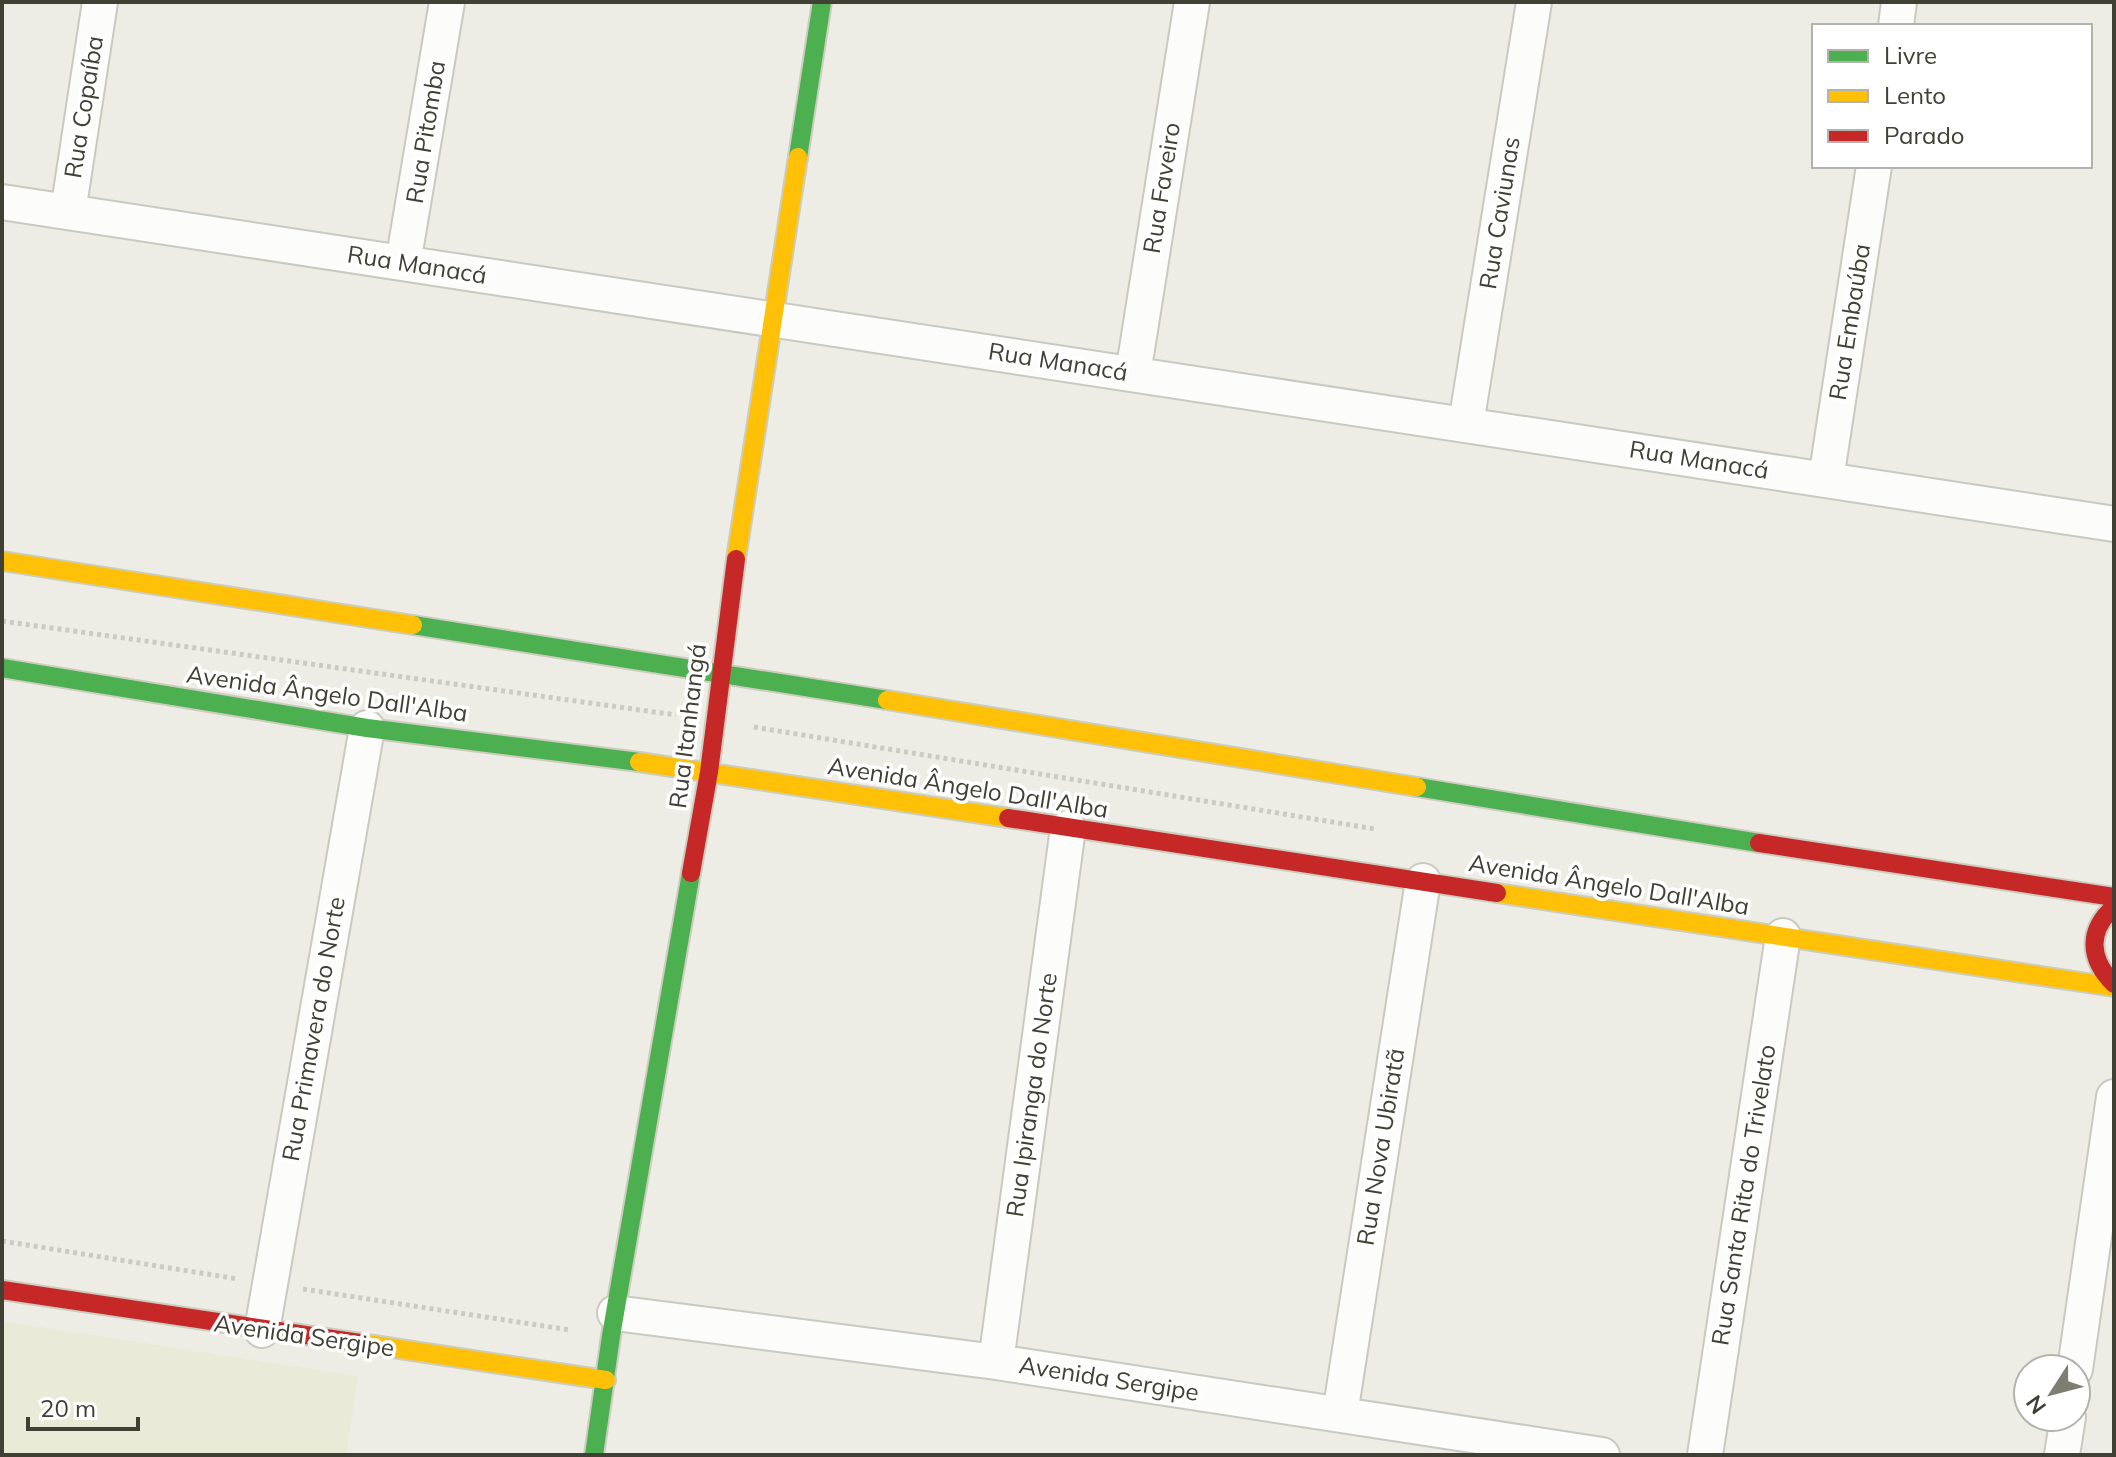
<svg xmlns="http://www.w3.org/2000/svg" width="2116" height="1457" font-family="Mulish,sans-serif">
<rect width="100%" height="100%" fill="#edede6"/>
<path fill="#eaead8" d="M2,1321L358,1376L346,1455H2Z"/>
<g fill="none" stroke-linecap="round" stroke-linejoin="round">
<defs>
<path id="street" d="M1896,26L1899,2
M2,202L2114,524
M68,212L100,2
M403,263L447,2
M1133,374L1192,2
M1466,424L1534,2
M1826,479L1874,166
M615,1313L996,1362L1602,1455
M262,1330L367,728
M996,1362L1068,828
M2075,1369L2114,1097
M1340,1414L1423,881
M1705,1455L1783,936
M2062,1455L2068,1417"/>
<path id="fast" d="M798,157L822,2
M413,625L887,700
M2,668L367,728L639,762
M1417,787L1759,843
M594,1455L611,1336L691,873"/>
<path id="slow" d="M736,559L798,157
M2,561L413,625
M887,700L1417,787
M639,762L1008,818
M1497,893L2114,987
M360,1343L606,1380"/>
<path id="jam" d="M1008,818L1497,893
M1759,843L2114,897
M691,873L709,772L736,559
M2114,907C2087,931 2089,959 2114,984
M2,1290L360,1343"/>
</defs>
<use href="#street" stroke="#c9c9c2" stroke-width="38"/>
<use href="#fast" stroke="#cccdbf" stroke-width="22"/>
<use href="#slow" stroke="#cccdbf" stroke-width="22"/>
<use href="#jam" stroke="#cccdbf" stroke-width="22"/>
<path stroke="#cbcbc6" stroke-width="5" stroke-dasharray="4 4" stroke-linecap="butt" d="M2,621L676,715
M754,727L1375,829
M2,1241L238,1279
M303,1289L570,1330"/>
<use href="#street" stroke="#fcfcfb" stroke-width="34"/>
<use href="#fast" stroke="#4caf50" stroke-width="18"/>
<use href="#slow" stroke="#ffc107" stroke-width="18"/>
<use href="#jam" stroke="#c62828" stroke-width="18"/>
</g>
<g text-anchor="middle" stroke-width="7" stroke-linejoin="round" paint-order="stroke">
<g font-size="24" fill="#414034" stroke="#fff">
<text transform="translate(84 107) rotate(-81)" y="8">Rua Copaíba</text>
<text transform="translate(426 132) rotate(-81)" y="8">Rua Pitomba</text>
<text transform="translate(1162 188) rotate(-81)" y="8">Rua Faveiro</text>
<text transform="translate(1500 213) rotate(-81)" y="8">Rua Caviunas</text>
<text transform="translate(417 265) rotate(9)" y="8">Rua Manacá</text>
<text transform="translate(1850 322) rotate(-81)" y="8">Rua Embaúba</text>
<text transform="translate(1058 362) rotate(9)" y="8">Rua Manacá</text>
<text transform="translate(1699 460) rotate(9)" y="8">Rua Manacá</text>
<text transform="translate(327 694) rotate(8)" y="8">Avenida Ângelo Dall'Alba</text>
<text transform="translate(688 726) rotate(-83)" y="8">Rua Itanhangá</text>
<text transform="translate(968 788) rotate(9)" y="8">Avenida Ângelo Dall'Alba</text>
<text transform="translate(1609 885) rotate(9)" y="8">Avenida Ângelo Dall'Alba</text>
<text transform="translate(314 1029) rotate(-80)" y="8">Rua Primavera do Norte</text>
<text transform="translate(1032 1095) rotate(-82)" y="8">Rua Ipiranga do Norte</text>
<text transform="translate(1381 1147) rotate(-81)" y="8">Rua Nova Ubiratã</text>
<text transform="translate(1744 1195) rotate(-81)" y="8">Rua Santa Rita do Trivelato</text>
<text transform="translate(304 1336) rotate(8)" y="8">Avenida Sergipe</text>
<text transform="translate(1109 1379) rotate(9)" y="8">Avenida Sergipe</text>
</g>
</g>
<rect width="2116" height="1457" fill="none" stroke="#414034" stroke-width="8"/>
<rect x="1812" y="24" width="280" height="144" fill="#ffffff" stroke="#b3b3ae" stroke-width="2"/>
<rect x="1828" y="50" width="40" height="12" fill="#4caf50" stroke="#b3b3ae" stroke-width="2"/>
<text x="1884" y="64" font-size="24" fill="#414034">Livre</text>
<rect x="1828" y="90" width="40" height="12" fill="#ffc107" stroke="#b3b3ae" stroke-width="2"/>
<text x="1884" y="104" font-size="24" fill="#414034">Lento</text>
<rect x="1828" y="130" width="40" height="12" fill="#c62828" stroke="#b3b3ae" stroke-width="2"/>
<text x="1884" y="144" font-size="24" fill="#414034">Parado</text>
<g transform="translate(2052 1393) rotate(234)"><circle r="38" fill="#ffffff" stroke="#b3b3ae" stroke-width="2"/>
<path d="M0-6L14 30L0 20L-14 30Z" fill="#7d7d72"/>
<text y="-12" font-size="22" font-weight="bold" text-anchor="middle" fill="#414034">N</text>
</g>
<path d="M28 1417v12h110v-12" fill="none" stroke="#414034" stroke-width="4"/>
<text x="40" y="1417" font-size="24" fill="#414034" stroke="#ffffff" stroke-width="6" paint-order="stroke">20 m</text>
</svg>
